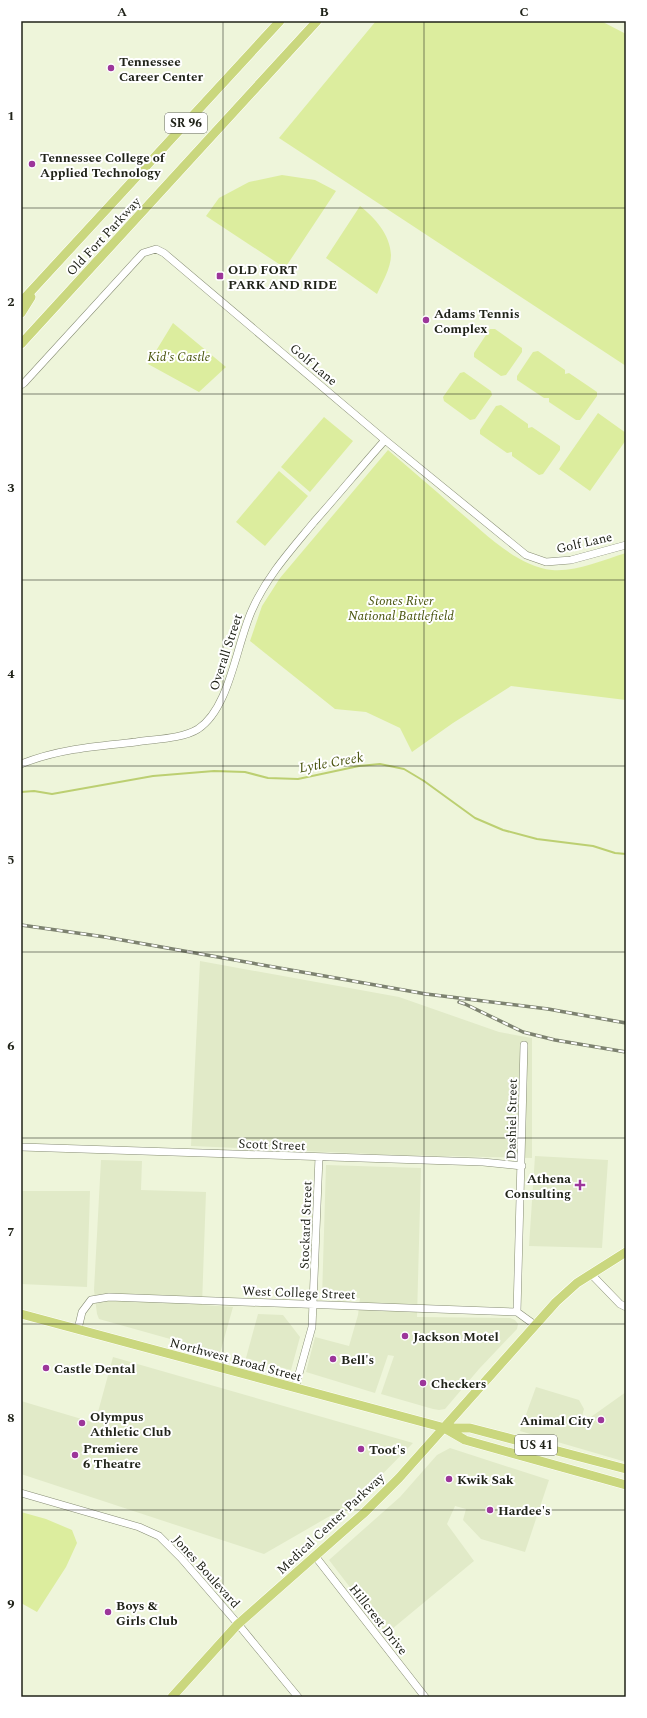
<svg xmlns="http://www.w3.org/2000/svg" width="647" height="1718" font-family="Spectral,serif">
<rect width="100%" height="100%" fill="#eef5da"/>
<path fill="#e1eac8" d="M200,961L399,997L499,1032L532,1038V1158L395,1155L191,1146Z
M535,1156L608,1160L602,1248L529,1246Z
M101,1160L142,1161L141,1190L206,1192L202,1305L233,1307L220,1353L99,1319L97,1314L94,1290Z
M326,1165L421,1168L417,1317L510,1318L515,1320L518,1324L517,1329L479,1369L445,1409L439,1410L433,1409L381,1394L394,1356L388,1355L375,1393L306,1372L315,1337L349,1346L358,1315L360,1298H322Z
M21,1191H90L87,1287L21,1284Z
M258,1314L283,1315L300,1337L291,1370L246,1358Z
M113,1357L413,1443L356,1501L264,1554L21,1474V1401L95,1423Z
M536,1387L579,1400L584,1409L582,1416L588,1419L626,1392V1462L520,1431Z
M450,1448L549,1480L525,1552L481,1539L463,1520L466,1509L455,1506L447,1524L474,1561L386,1634L329,1560L400,1497L437,1455Z"/>
<path fill="#dced9e" d="M376,21H601L626,34V366L279,138Z
M282,175L315,180L336,191L285,268L206,216L219,198L249,182Z
M360,206C375,218 390,234 391,255C391,268 382,283 377,294L326,258Z
M173,323L226,367L199,392L148,364Z
M490,329H495L522,348V352L506,375L501,376L474,357V353Z
M538,351L565,370V374L569,373L597,392V396L580,420H576L549,402V398H544L517,380V376L533,352Z
M464,372L491,391L492,395L475,419L470,420L444,401L443,397L460,373Z
M501,405L528,424V428L532,427L560,446V450L543,474L539,475L512,456V452L507,453L480,434V430L496,406Z
M598,413L626,433V440L590,491L559,469Z
M324,417L353,441L310,492L281,467Z
M388,450C410,469 433,488 455,508C482,530 515,566 552,570C576,572 603,560 626,553V700L511,686L453,723L412,752L400,728L366,712L335,709L250,641L262,606L280,578Z
M279,471L308,496L265,546L236,522Z
M21,1512L46,1519L72,1530L77,1543L66,1567L37,1612L21,1603Z"/>
<g fill="none" stroke-linecap="round" stroke-linejoin="round">
<path stroke="#bccf71" stroke-width="2" d="M21,792L34,791L52,794L153,776L214,771L245,772L268,778L298,779L359,766L380,764L404,769L424,781L475,818L503,830L537,839L593,846L615,853L626,854"/>
<defs>
<path id="minor" d="M21,385L24,383L143,253L156,249L164,253L385,440L526,555L546,562L571,560L626,545
M21,764C58,749 97,746 136,742C154,739 182,739 198,729C230,708 236,645 252,610C267,576 291,550 314,522C338,495 361,467 385,440
M21,1147L483,1162L522,1166
M591,1274L620,1304L626,1307
M517,1312L524,1045
M78,1329L82,1312L91,1300L109,1297L517,1312L535,1325
M295,1388L312,1327L319,1157
M21,1493L139,1527L159,1536L181,1558L238,1624L298,1697
M315,1556L425,1697"/>
<path id="major" d="M21,302L280,21
M21,313L31,297
M21,344L317,21
M21,1314L445,1428H470L626,1469
M446,1429L465,1440L626,1485
M172,1697L238,1624L365,1512L399,1478L556,1302L577,1283L626,1252"/>
</defs>
<use href="#minor" stroke="#868c74" stroke-width="8"/>
<use href="#major" stroke="#fff" stroke-width="10"/>
<use href="#minor" stroke="#fff" stroke-width="7"/>
<use href="#major" stroke="#cad77e" stroke-width="9"/>
<defs>
<path id="rail" d="M21,925L105,937L426,994L548,1009L626,1023
M459,1002L465,1004L523,1032L555,1040L626,1052"/>
</defs>
<use href="#rail" stroke="#7d8270" stroke-width="3.5"/>
<use href="#rail" stroke="#fff" stroke-width="2" stroke-dasharray="6" stroke-linecap="butt"/>
</g>
<path fill="none" stroke="#202319" stroke-width="1" stroke-opacity="0.55" d="M223,21V1697M424,21V1697M21,208H626M21,394H626M21,580H626M21,766H626M21,952H626M21,1138H626M21,1324H626M21,1510H626"/>
<g fill="#9c369a" stroke="#fff" stroke-width="1.5">
<circle cx="111" cy="68" r="4"/>
<circle cx="32" cy="164" r="4"/>
<rect x="216" y="272" width="8" height="8" rx="2"/>
<circle cx="426" cy="320" r="4"/>
<path d="M578 1179h4v4h4v4h-4v4h-4v-4h-4v-4h4z"/>
<circle cx="405" cy="1336" r="4"/>
<circle cx="333" cy="1359" r="4"/>
<circle cx="46" cy="1368" r="4"/>
<circle cx="423" cy="1383" r="4"/>
<circle cx="601" cy="1420" r="4"/>
<circle cx="82" cy="1423" r="4"/>
<circle cx="361" cy="1449" r="4"/>
<circle cx="75" cy="1455" r="4"/>
<circle cx="449" cy="1479" r="4"/>
<circle cx="490" cy="1510" r="4"/>
<circle cx="108" cy="1612" r="4"/>
</g>
<g text-anchor="middle" stroke-width="4" stroke-linejoin="round" paint-order="stroke">
<g fill="#fff" stroke="#63655e" stroke-width="1">
<rect x="165" y="113" width="42" height="20" rx="3"/>
<rect x="515" y="1435" width="42" height="20" rx="3"/>
</g>
<g font-size="12" font-weight="bold" fill="#202319">
<text x="186" y="127">SR 96</text>
<text x="536" y="1449">US 41</text>
</g>
<g font-size="13" font-weight="bold" fill="#202319" stroke="#fff" text-anchor="start">
<text x="119" y="66">Tennessee<tspan x="119" dy="15">Career Center</tspan></text>
<text x="40" y="162">Tennessee College of<tspan x="40" dy="15">Applied Technology</tspan></text>
<text x="228" y="274">OLD FORT<tspan x="228" dy="15">PARK AND RIDE</tspan></text>
<text x="434" y="318">Adams Tennis<tspan x="434" dy="15">Complex</tspan></text>
<text x="571" y="1183" text-anchor="end">Athena<tspan x="571" dy="15">Consulting</tspan></text>
<text x="413" y="1341">Jackson Motel</text>
<text x="341" y="1364">Bell's</text>
<text x="54" y="1373">Castle Dental</text>
<text x="431" y="1388">Checkers</text>
<text x="90" y="1421">Olympus<tspan x="90" dy="15">Athletic Club</tspan></text>
<text x="593" y="1425" text-anchor="end">Animal City</text>
<text x="83" y="1453">Premiere<tspan x="83" dy="15">6 Theatre</tspan></text>
<text x="369" y="1454">Toot's</text>
<text x="457" y="1484">Kwik Sak</text>
<text x="498" y="1515">Hardee's</text>
<text x="116" y="1610">Boys &amp;<tspan x="116" dy="15">Girls Club</tspan></text>
</g>
<g font-size="13" fill="#202319" stroke="#fff">
<text transform="translate(103 236) rotate(-47)" y="5">Old Fort Parkway</text>
<text transform="translate(314 364) rotate(40)" y="5">Golf Lane</text>
<text transform="translate(584 542) rotate(-13)" y="5">Golf Lane</text>
<text transform="translate(225 652) rotate(-72)" y="5">Overall Street</text>
<text transform="translate(511 1119) rotate(-89)" y="5">Dashiel Street</text>
<text transform="translate(272 1144) rotate(2)" y="5">Scott Street</text>
<text transform="translate(305 1225) rotate(-88)" y="5">Stockard Street</text>
<text transform="translate(299 1292) rotate(2)" y="5">West College Street</text>
<text transform="translate(236 1359) rotate(15)" y="5">Northwest Broad Street</text>
<text transform="translate(330 1523) rotate(-43)" y="5">Medical Center Parkway</text>
<text transform="translate(207 1571) rotate(48)" y="5">Jones Boulevard</text>
<text transform="translate(379 1619) rotate(52)" y="5">Hillcrest Drive</text>
</g>
<g font-size="13" font-style="italic" fill="#48530c" stroke="#fff">
<text x="179" y="361">Kid's Castle</text>
<text x="401" y="605">Stones River<tspan x="401" dy="15">National Battlefield</tspan></text>
</g>
<g font-size="14" font-style="italic" fill="#48530c" stroke="#fff">
<text transform="translate(331 762) rotate(-10)" y="5">Lytle Creek</text>
</g>
</g>
<rect width="647" height="1718" fill="none" stroke="#ffffff" stroke-width="44"/>
<rect x="22" y="22" width="603" height="1674" fill="none" stroke="#202319" stroke-width="1.5"/>
<g font-size="13" text-anchor="middle" font-weight="bold" fill="#202319">
<text x="122" y="16">A</text>
<text x="324" y="16">B</text>
<text x="524" y="16">C</text>
<text x="11" y="120">1</text>
<text x="11" y="306">2</text>
<text x="11" y="492">3</text>
<text x="11" y="678">4</text>
<text x="11" y="864">5</text>
<text x="11" y="1050">6</text>
<text x="11" y="1236">7</text>
<text x="11" y="1422">8</text>
<text x="11" y="1608">9</text>
</g>
</svg>
